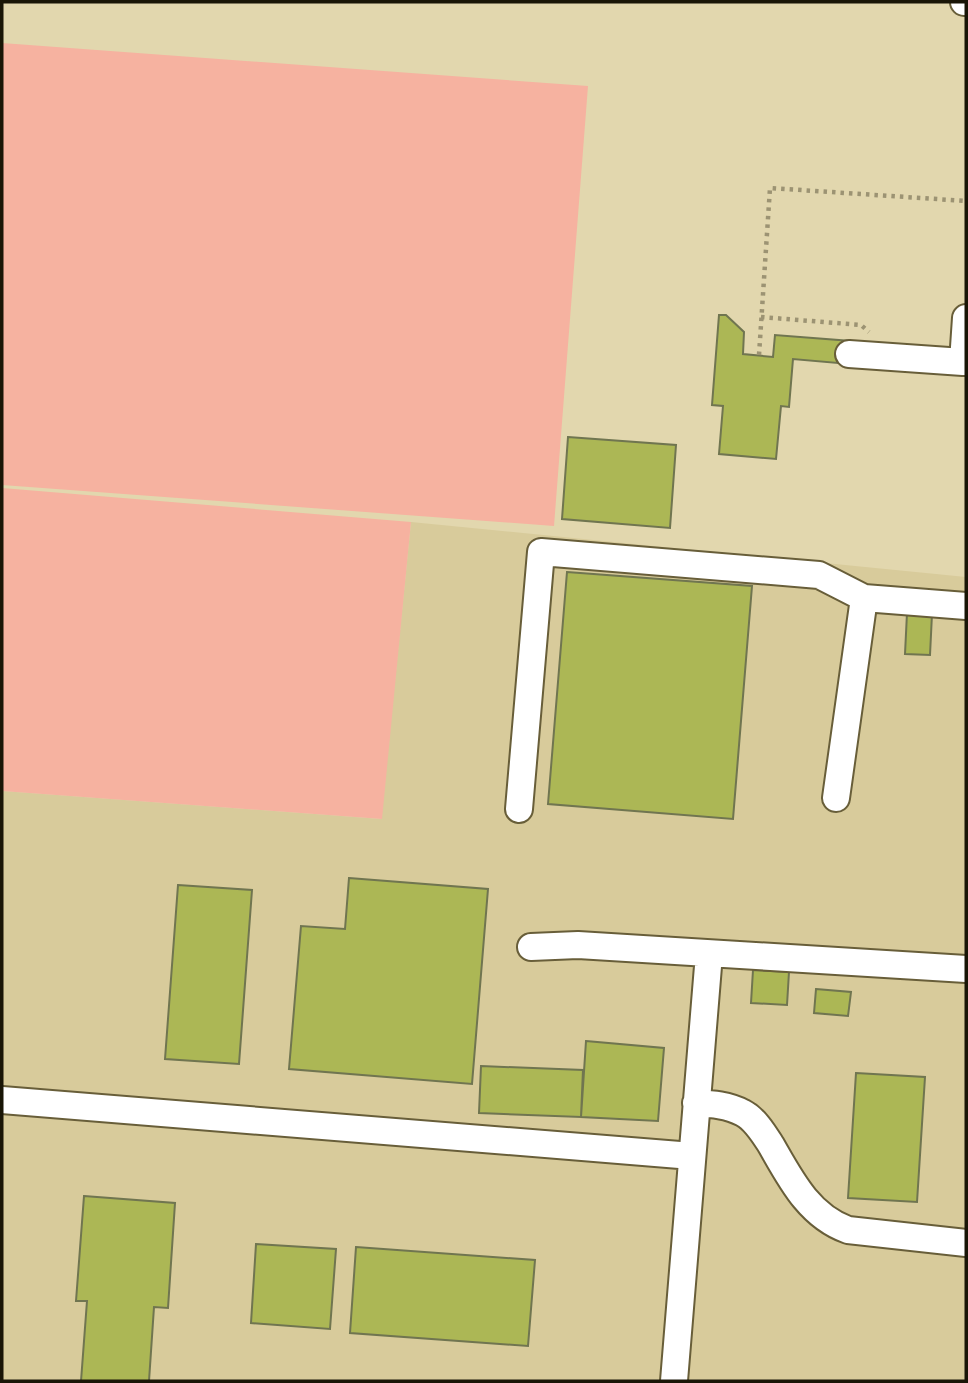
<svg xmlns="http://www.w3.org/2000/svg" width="968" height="1383" font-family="Overpass,sans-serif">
<rect width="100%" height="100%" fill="#e2d7ae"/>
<path fill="#d8cb9b" d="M411,522L966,577V1381H2V791L381,819Z"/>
<path fill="#f6b2a0" d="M2,43L588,86L554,526L2,485Z
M2,488L411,522L382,819L2,791Z"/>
<path fill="#acb755" stroke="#707550" stroke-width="2" d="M719,315H726L744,332L743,354L773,357L775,335L851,341L849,364L793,359L789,407L781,406L776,459L719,454L723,406L712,405Z
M568,437L676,445L670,528L562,519Z
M567,572L752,586L733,819L548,804Z
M907,613L932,614L930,655L905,654Z
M349,878L488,889L472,1084L289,1069L301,926L345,929Z
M178,885L252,890L239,1064L165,1059Z
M753,970L789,972L787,1005L751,1003Z
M816,989L851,992L848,1016L814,1013Z
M586,1041L664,1048L658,1121L581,1117Z
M481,1066L583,1070L581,1117L479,1113Z
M856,1073L925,1077L917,1202L848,1198Z
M84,1196L175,1203L168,1308L154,1307L149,1381H81L87,1301H76Z
M256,1244L336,1249L330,1329L251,1323Z
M356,1247L535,1260L528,1346L350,1333Z"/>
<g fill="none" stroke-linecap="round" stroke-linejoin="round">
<defs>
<path id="minor" d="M964,2H966
M966,318L963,362H966
M849,354L963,362
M836,798L864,598
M519,809L541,552L819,575L864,598L966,606
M531,947L578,945L966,969
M2,1100L692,1156
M696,1103C712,1104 728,1105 743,1113C755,1119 764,1134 771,1145C791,1180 809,1216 848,1230L966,1243
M674,1381L709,954"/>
</defs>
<use href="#minor" stroke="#685e39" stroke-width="30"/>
<path stroke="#9c9373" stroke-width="4.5" stroke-dasharray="3.5 5" stroke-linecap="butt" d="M761,317L861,325L869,332
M759,355L770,188L966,201"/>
<use href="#minor" stroke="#fff" stroke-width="26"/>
</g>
<rect width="968" height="1383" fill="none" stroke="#191506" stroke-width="7"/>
</svg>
